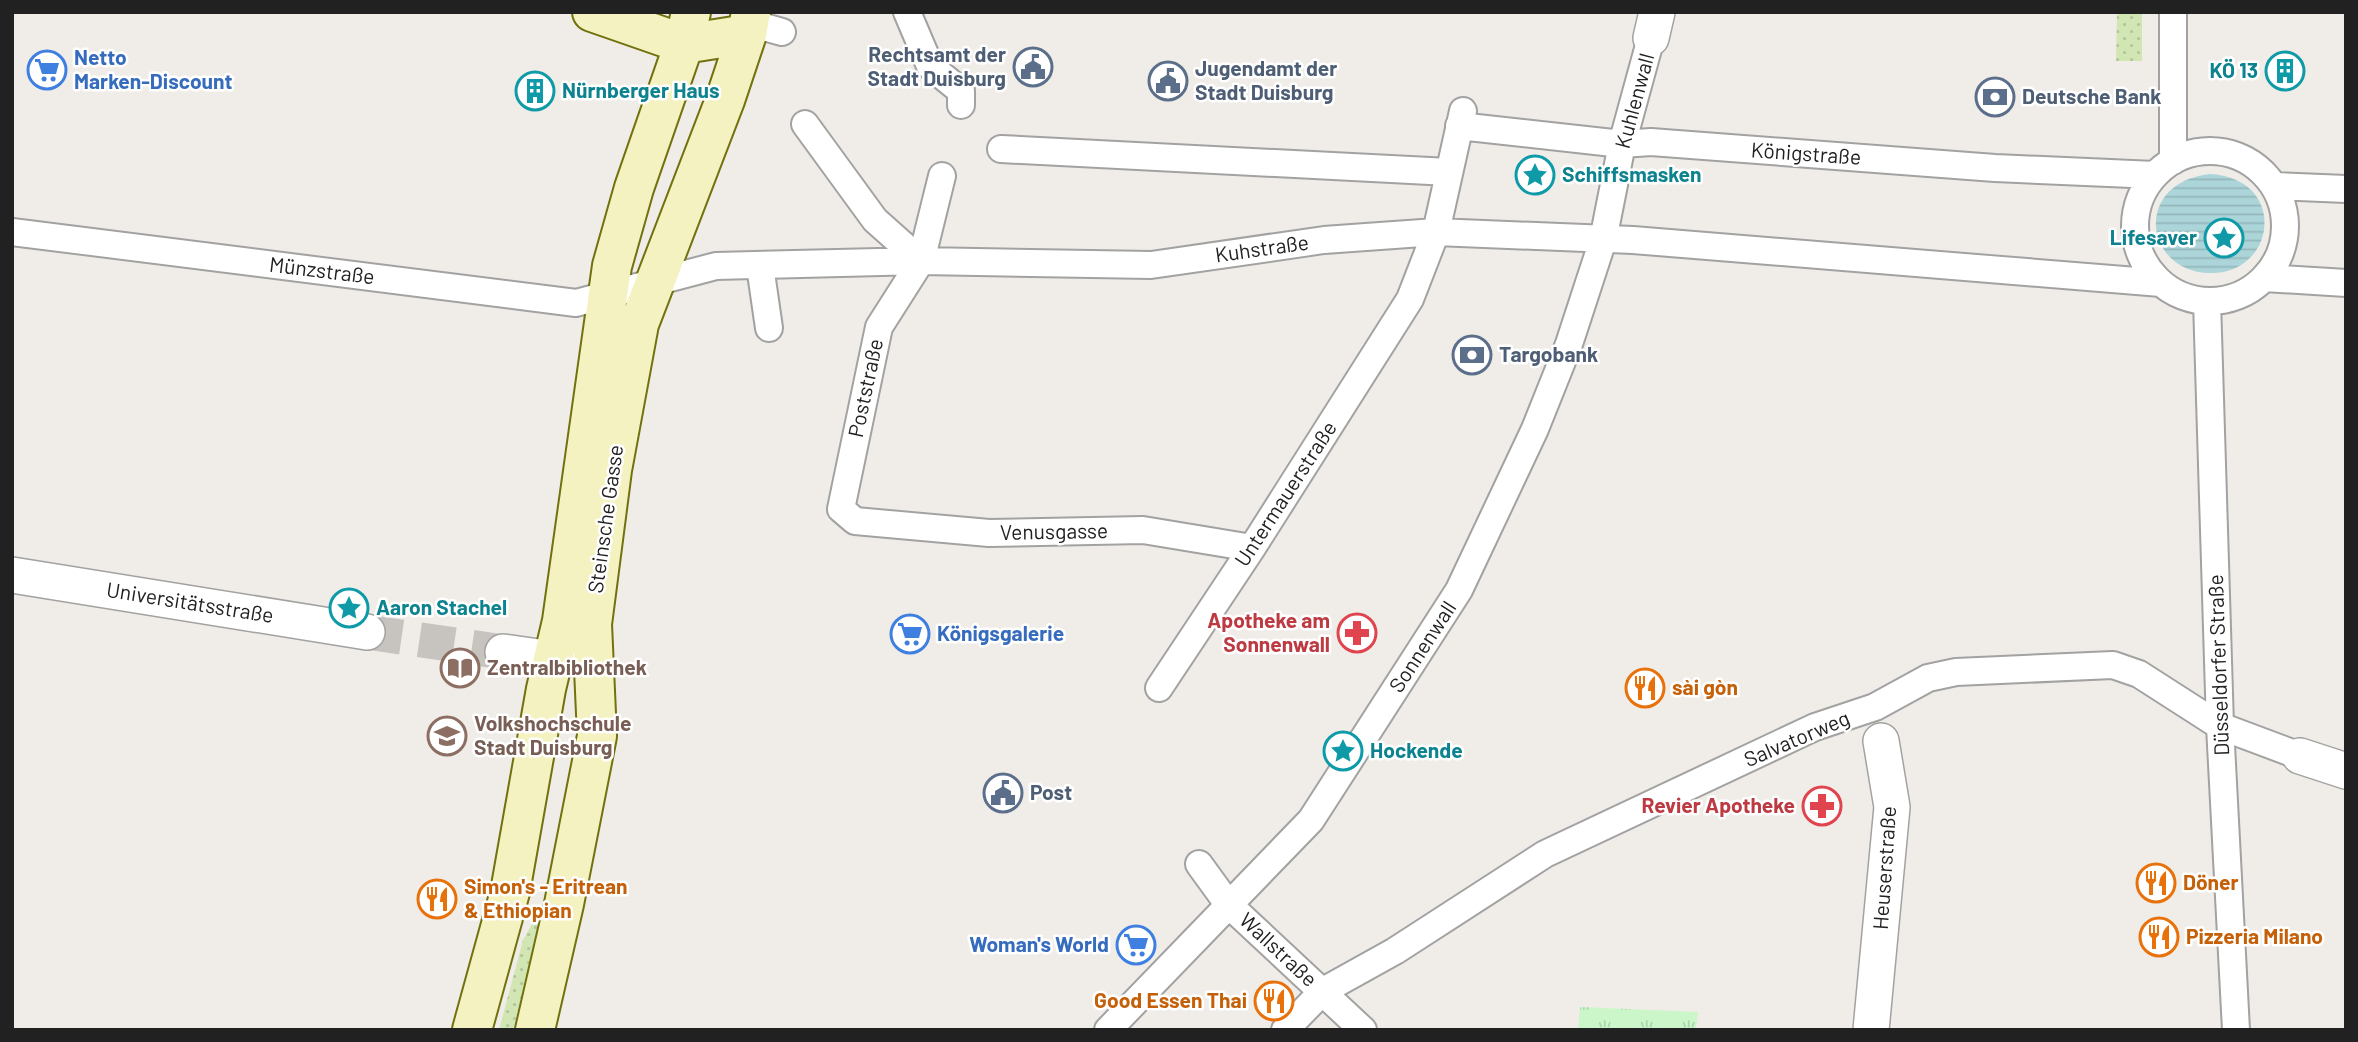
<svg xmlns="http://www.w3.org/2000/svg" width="2358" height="1042" font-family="Barlow,sans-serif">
<defs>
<pattern id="grass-dots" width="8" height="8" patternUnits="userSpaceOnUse" patternTransform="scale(1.75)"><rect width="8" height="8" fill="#d1e6b3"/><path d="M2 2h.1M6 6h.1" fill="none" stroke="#b3c59a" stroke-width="1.8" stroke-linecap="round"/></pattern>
<pattern id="park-tufts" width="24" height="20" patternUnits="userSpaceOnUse" patternTransform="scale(1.75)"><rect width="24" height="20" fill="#cbf6ca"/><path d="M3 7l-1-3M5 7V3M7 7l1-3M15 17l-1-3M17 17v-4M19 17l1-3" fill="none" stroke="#aed3ad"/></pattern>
<pattern id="water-rules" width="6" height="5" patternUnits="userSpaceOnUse" patternTransform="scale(1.75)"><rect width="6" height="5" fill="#acd5da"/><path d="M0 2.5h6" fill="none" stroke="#94b7bb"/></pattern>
</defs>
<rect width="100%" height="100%" fill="#f0ede8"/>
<path fill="url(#grass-dots)" d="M2142,12V61H2116L2117,13Z
M536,923L539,925L538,931L513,1030H499L523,940L532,924Z"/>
<path fill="url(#park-tufts)" d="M1580,1007L1698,1012L1696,1030H1578Z"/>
<path fill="url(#water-rules)" d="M2210,174C2286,178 2278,270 2214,273C2145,276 2130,183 2210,174Z"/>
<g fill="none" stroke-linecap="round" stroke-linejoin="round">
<path stroke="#c7c4c0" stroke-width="35" stroke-dasharray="35 18" stroke-linecap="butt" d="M367,632L503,652"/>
<defs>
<path id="pedestrian" d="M907,12L930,66L961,91V105
M2173,12V161
M750,23L782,32
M805,124L875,220L921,261
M1459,126L1622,144L1651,142L1995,168L2155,175
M1001,149L1449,172
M2135 226a75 75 0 1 1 150 0a75 75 0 1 1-150 0Z
M942,176L921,261L879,327L841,509L855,521L989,533L1143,530L1252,548
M2274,186L2346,189
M12,232L576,303L716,266L921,261L1151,265L1324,240L1436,232L1633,240L2161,283
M760,266L769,328
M2264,278L2346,283
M2207,301L2220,726L2236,1030
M1159,688L1252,548L1410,299L1436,232L1463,111
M1199,864L1228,904L1363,1030
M1108,1030L1311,820L1459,590L1535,429L1569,344L1603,240L1622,144L1651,38
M1285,1030L1323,991L1395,951L1545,854L1815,727L1875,707L1928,678L1956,672L2113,665L2139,674L2220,726L2300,756"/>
<path id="minor" d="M1651,38L1657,12
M12,575L367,632
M503,652L553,659L583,658
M2300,756L2346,771
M1871,1030L1892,807L1881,741"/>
<path id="secondary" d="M592,12L684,44L747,34
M472,1030L510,892L546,689L562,621L612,266L634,188L684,44L691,12
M535,1030L564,904L597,736L592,624L612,470L639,324L725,100L747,34L751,12"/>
</defs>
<use href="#pedestrian" stroke="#a2a2a2" stroke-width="30"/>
<use href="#minor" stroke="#a2a2a2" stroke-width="38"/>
<use href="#secondary" stroke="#71710e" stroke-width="42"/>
<use href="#pedestrian" stroke="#fff" stroke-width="26"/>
<use href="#minor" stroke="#fff" stroke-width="35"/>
<use href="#secondary" stroke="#f5f2c1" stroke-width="38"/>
</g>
<defs>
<symbol id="civic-ring" viewBox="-11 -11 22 22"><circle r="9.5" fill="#fff" stroke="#5c6f8a" stroke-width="1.5"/><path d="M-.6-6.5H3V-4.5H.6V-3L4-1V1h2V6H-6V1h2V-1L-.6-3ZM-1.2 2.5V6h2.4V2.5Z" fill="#5c6f8a"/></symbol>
<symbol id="supermarket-ring" viewBox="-11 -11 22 22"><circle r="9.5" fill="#fff" stroke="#3f7fe0" stroke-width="1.5"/><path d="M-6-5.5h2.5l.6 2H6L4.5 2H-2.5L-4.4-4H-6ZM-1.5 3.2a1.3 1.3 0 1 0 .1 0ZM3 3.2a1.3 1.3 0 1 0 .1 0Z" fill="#3f7fe0"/></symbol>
<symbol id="building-ring" viewBox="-11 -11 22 22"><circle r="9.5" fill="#fff" stroke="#0f9aa8" stroke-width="1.5"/><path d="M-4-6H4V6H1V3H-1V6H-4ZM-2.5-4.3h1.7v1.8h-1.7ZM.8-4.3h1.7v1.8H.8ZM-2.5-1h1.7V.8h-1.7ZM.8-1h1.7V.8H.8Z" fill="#0f9aa8"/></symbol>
<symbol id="bank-ring" viewBox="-11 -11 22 22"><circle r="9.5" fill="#fff" stroke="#5c6f8a" stroke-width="1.5"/><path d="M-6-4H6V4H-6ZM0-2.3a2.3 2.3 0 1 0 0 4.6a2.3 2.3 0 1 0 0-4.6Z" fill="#5c6f8a"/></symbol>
<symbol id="sight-ring" viewBox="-11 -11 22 22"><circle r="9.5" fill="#fff" stroke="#0f9aa8" stroke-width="1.5"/><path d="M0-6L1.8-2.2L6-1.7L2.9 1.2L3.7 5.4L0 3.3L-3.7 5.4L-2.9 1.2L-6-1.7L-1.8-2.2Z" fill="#0f9aa8"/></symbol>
<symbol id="pharmacy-ring" viewBox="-11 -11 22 22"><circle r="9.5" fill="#fff" stroke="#e0444e" stroke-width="1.5"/><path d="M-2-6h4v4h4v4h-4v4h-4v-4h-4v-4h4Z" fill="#e0444e"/></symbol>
<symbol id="library-ring" viewBox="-11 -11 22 22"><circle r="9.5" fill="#fff" stroke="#8d6e63" stroke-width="1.5"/><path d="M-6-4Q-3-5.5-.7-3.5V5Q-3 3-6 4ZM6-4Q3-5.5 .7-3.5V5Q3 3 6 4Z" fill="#8d6e63"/></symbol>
<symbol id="restaurant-ring" viewBox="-11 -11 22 22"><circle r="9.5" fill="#fff" stroke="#e8710a" stroke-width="1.5"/><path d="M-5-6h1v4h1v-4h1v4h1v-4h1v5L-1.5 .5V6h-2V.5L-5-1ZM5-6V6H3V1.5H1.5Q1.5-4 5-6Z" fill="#e8710a"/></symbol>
<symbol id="university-ring" viewBox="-11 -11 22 22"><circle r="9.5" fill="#fff" stroke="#8d6e63" stroke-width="1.5"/><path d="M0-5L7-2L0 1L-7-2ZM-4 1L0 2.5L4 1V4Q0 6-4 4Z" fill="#8d6e63"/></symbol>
</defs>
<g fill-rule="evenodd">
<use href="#civic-ring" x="1011" y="45" width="44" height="44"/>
<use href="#supermarket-ring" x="25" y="48" width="44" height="44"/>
<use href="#building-ring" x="2263" y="49" width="44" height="44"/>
<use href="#civic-ring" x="1146" y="59" width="44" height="44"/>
<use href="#building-ring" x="513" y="69" width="44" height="44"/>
<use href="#bank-ring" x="1973" y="75" width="44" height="44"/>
<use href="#sight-ring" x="1513" y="153" width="44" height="44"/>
<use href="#sight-ring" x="2202" y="216" width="44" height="44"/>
<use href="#bank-ring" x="1450" y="333" width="44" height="44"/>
<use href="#sight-ring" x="327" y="586" width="44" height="44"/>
<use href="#pharmacy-ring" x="1335" y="611" width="44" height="44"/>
<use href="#supermarket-ring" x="888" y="612" width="44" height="44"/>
<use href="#library-ring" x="438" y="646" width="44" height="44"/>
<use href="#restaurant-ring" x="1623" y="666" width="44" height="44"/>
<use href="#university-ring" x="425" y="714" width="44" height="44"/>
<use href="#sight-ring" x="1321" y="729" width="44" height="44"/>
<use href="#civic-ring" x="981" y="771" width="44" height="44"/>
<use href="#pharmacy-ring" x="1800" y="784" width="44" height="44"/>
<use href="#restaurant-ring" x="2134" y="861" width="44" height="44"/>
<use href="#restaurant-ring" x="415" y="877" width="44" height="44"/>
<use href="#restaurant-ring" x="2137" y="915" width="44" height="44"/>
<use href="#supermarket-ring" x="1114" y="923" width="44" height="44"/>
<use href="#restaurant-ring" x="1252" y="979" width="44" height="44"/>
</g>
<g text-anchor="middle" stroke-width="5" stroke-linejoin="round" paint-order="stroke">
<g font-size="21" font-weight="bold" fill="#4e5e75" stroke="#fff" text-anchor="start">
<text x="1006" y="62" text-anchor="end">Rechtsamt der<tspan x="1006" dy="24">Stadt Duisburg</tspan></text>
<text x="1195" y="76">Jugendamt der<tspan x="1195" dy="24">Stadt Duisburg</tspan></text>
<text x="2022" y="104">Deutsche Bank</text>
<text x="1499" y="362">Targobank</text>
<text x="1030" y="800">Post</text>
</g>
<g font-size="21" font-weight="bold" fill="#366cbe" stroke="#fff" text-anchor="start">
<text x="74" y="65">Netto<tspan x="74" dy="24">Marken-Discount</tspan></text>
<text x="937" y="641">Königsgalerie</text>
<text x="1109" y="952" text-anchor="end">Woman's World</text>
</g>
<g font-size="21" font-weight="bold" fill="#0d838f" stroke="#fff" text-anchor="start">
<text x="2258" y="78" text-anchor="end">KÖ 13</text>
<text x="562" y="98">Nürnberger Haus</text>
<text x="1562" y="182">Schiffsmasken</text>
<text x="2197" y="245" text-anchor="end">Lifesaver</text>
<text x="376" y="615">Aaron Stachel</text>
<text x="1370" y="758">Hockende</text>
</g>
<g font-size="21" fill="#212121" stroke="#fff">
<text transform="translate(1635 101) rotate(-75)" y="7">Kuhlenwall</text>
<text transform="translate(1806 154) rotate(4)" y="7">Königstraße</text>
<text transform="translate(1262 249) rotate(-8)" y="7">Kuhstraße</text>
<text transform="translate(322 271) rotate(7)" y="7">Münzstraße</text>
<text transform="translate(866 388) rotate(-78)" y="7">Poststraße</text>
<text transform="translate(1286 494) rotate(-57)" y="7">Untermauerstraße</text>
<text transform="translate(606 519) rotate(-82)" y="7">Steinsche Gasse</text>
<text transform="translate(1054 532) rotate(-1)" y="7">Venusgasse</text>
<text transform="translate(190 603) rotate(9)" y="7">Universitätsstraße</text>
<text transform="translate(1423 647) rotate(-57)" y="7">Sonnenwall</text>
<text transform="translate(2219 665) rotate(-92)" y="7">Düsseldorfer Straße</text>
<text transform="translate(1797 739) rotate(-23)" y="7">Salvatorweg</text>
<text transform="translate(1885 868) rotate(-86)" y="7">Heuserstraße</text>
<text transform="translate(1278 950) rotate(43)" y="7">Wallstraße</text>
</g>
<g font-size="21" font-weight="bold" fill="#be3a42" stroke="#fff" text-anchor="end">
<text x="1330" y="628">Apotheke am<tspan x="1330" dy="24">Sonnenwall</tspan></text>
<text x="1795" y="813">Revier Apotheke</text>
</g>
<g font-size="21" font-weight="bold" fill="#785e54" stroke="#fff" text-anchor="start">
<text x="487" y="675">Zentralbibliothek</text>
<text x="474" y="731">Volkshochschule<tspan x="474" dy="24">Stadt Duisburg</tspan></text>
</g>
<g font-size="21" font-weight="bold" fill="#c56008" stroke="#fff" text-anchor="start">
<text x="1672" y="695">sài gòn</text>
<text x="2183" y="890">Döner</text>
<text x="464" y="894">Simon's - Eritrean<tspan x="464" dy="24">&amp; Ethiopian</tspan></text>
<text x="2186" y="944">Pizzeria Milano</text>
<text x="1247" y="1008" text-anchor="end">Good Essen Thai</text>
</g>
</g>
<rect width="2358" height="1042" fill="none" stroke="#212121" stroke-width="28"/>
</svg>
